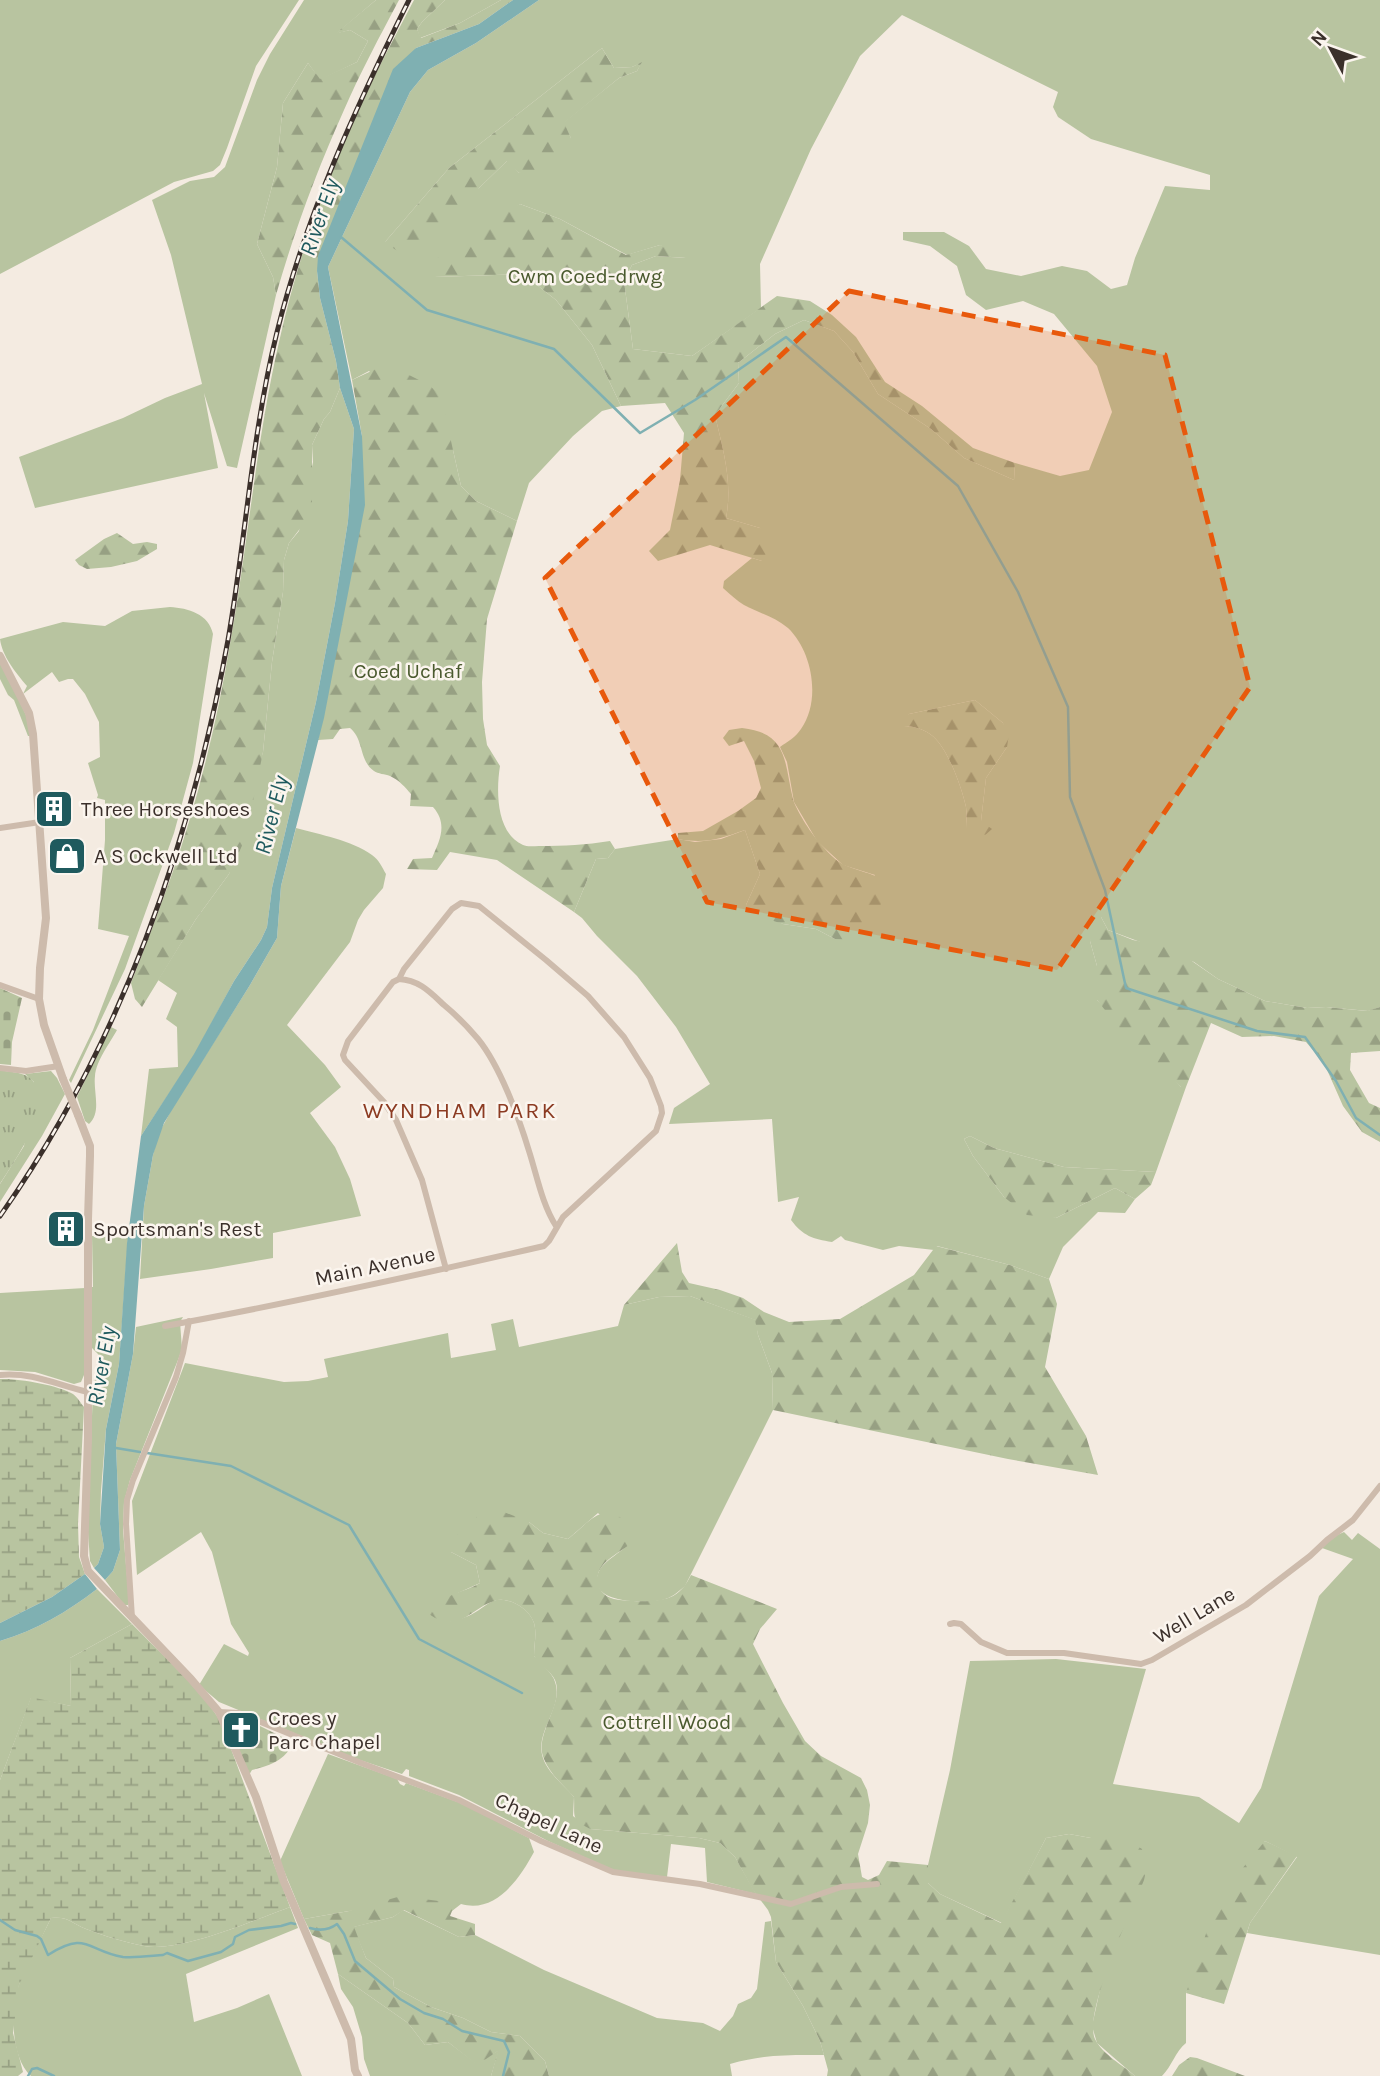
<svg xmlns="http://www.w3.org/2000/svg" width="1380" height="2076" font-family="Karla,sans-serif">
<defs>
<pattern id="forest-firs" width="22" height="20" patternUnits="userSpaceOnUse" patternTransform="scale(1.75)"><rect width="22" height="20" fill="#b8c4a0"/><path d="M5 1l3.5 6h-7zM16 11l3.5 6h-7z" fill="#97a083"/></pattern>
<pattern id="wetland-marsh" width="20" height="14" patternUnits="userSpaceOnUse" patternTransform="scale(1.75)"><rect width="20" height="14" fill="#b8c4a0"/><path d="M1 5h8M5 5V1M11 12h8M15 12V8" fill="none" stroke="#97a083"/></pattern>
<pattern id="cemetery-stones" width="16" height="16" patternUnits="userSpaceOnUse" patternTransform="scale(1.75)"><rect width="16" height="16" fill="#b8c4a0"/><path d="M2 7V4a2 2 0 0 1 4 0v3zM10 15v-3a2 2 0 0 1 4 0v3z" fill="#97a083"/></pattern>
<pattern id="park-tufts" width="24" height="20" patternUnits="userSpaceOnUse" patternTransform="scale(1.75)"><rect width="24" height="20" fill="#b8c4a0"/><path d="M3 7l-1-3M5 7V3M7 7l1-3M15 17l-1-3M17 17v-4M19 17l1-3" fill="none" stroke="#97a083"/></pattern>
</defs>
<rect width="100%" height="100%" fill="#f4ebe1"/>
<path fill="#b8c4a0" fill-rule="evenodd" d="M0,0H299L256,66L227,148L220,165L213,171L174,182L0,274Z
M304,0H376L337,33L350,30L368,41L357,62L320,80L308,63L283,103L277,167L257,244L273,277L276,295L237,468L227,466L204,393L218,468L35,508L19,457L123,418L165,398L202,384L171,255L152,200L190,181L214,177L225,167L257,80L270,54Z
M445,0H501L460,23L420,38L417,29L422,22Z
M539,0H1380V1007L1368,1011L1326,1007L1307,1008L1265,1001L1218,979L1194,962L1108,930L1101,917L1090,941L1097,966V1000L1181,1087H1186L1156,1172L1064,1167L994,1148L970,1136L964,1139L973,1156L1004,1197L1056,1218L1115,1188L1135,1199L1125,1213L1098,1212L1063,1247L1049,1279L1010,1265L937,1246L934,1250L899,1246L883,1250L845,1240L841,1236L832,1242C813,1239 803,1236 791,1220L799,1197L778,1202L772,1119L669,1124L674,1108L710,1084L676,1027L637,976L597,936L582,918L574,912L596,859L608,858L615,849L678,839L695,842L721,839L745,830L760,874L746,905L783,924L816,929L835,939L875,875L843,865L817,841L794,802L787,762L780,747C787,742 796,737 801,729C821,701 813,652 788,628C775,617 759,613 744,605C737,601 730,594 723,588L724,581L752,558L762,561L760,528L726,518C733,482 723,450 715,415L739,383L738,363L775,334L804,320L834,331L853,352L878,394L931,429L964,458L1014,480L1015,463L1060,476L1089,470L1112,412L1097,366L1054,314L1023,301L986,310L966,295L957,266L930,246L903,240V232H944L969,246L986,269L1021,276L1062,266L1087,271L1111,289L1127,285L1135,258L1165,186L1210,190V175L1091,139L1058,117L1053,107L1058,92L902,15L860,56L811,149L760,264L761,308L692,356L633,349L624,281L632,265L656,256L686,258L660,245L627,255L560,219L520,204L435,277L523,274L556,300L592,345L621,406L602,411L573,436L529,483L517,521L476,501L461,486L453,450L369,371L352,380L328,267L410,92L428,70L476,43ZM602,48L614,68L632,67L641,63L637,71L619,78L563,123L571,138L519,173L508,160L479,188L385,242L449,168ZM975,700L1003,723L1007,747L986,778L981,821L966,830C966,822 967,814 966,807C962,788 947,745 930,734C923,729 913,726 904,726L909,714Z
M340,388L354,429L348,521L335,603L316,702L272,888L267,927L261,940L234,981L195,1054L141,1136L149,1069L178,1067L177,1027L166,1019L177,993L158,980L196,919L229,874L263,752L272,662L283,592L284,560L289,543L299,531L313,462L312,445L324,419L330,412Z
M170,607C188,608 209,614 213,634L193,763L174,833L125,969L71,1083L69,1080L93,1030L129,936L98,929L105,840V800L97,798L98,795L88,763L100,757L99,722L85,694L73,679H68L59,682L52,672L23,694L27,686C16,673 2,656 0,639L63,622L105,626L132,611Z
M0,660L26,715L31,736H28L14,700L8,695L0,679Z
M296,828C321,835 351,840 372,855C379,860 382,867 386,874L383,888L364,910L358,920L350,942L287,1025L325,1065L341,1087L310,1113L335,1147L350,1179L361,1216L273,1233V1258L211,1269L140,1279L144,1206L153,1155L158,1135L173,1107L250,985L277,938L281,886Z
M111,1027L117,1030C110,1043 96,1061 95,1076C93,1092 102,1112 89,1124L85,1121L77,1097Z
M51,1071L57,1078L65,1094L42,1136L0,1202V1184L24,1146L34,1082L25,1074Z
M92,1236L128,1238L119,1364L106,1429L101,1491L100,1524L104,1547L98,1564L94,1568L90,1561L88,1532L93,1387L101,1357L92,1348L90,1287H93Z
M85,1288L84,1375L81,1382L74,1384L35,1372L0,1370V1293Z
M690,1296L756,1320L758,1335L772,1373L773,1410L685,1586C677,1593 671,1598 662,1600C642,1604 582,1603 600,1569C606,1560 621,1552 629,1544L598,1513L568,1539L543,1533L529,1522L451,1552L476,1565L480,1583L458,1593L447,1622C456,1620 466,1618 474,1613C480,1610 486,1604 493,1601C508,1596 529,1608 534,1623C537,1633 534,1645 534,1656C540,1663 553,1673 555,1682C564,1708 534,1732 543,1758C548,1773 564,1785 574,1797L573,1816L590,1829L699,1838L720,1843L735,1857L756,1894L707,1882L705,1848L671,1844L667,1877L613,1870L548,1841L459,1795L409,1776V1770L406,1769L402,1774L357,1759L219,1702L199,1685L224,1644L248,1656L249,1653L231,1624L212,1552L201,1532L137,1575L132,1501L185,1363L284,1382L308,1381L328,1377L324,1359L448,1333L451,1358L496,1350L491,1324L513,1319L519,1347L618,1326L624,1305L659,1297Z
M183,1317L180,1322L182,1349L178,1360L130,1480L124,1502L123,1530L129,1600L128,1605H124L105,1580L113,1571L120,1550L116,1444L133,1354L136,1327Z
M1344,1532L1352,1540L1358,1533L1380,1549V1955L1247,1933L1250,1923L1297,1857L1265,1841L1186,1993V2043C1175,2052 1172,2066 1162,2076H1135L1097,2043L1092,2026L1101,1985L1118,1838H1091L1069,1834L1046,1838L1002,1923L940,1894L928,1883V1865L950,1770L970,1661L1056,1659L1146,1669L1113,1784L1199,1797L1239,1823L1261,1788L1319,1596L1353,1559L1322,1548L1333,1537Z
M97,1589L132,1624L70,1658L71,1706L31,1698L0,1780V1641C37,1630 67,1612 97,1589Z
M328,1754L397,1779L400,1784L404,1786L406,1783L463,1804L529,1838L534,1852C520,1878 496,1914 461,1904L349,1911L304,1919L280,1861Z
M290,1907L298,1928L186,1974L194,2022L237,2008L269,1994L302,2076H31C10,2057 10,2007 20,1982C29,1960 41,1939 51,1918C69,1916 71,1923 86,1929C104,1936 125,1942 144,1946C179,1953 255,1920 290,1907Z
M403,1910L459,1937L475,1935L544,1970L657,2018L703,2023L720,2031L733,2016L738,2004L751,1998L757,1989L765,1922L771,1921L776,1962L803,2006L820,2041L824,2055C789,2055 765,2054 730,2064L732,2076H549L545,2061L520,2036L491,2032L463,2018L431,2007L394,1987L393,1979L366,1958L353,1927L393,1917Z
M338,1974L408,2023L425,2045L448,2042L477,2064L499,2050L491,2076H370L364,2059L362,2037L353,2007L341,1989Z"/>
<path fill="url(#forest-firs)" d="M376,0H399C380,36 360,73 344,110C317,170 294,232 276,295L273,277L257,244L277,167L283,103L308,63L320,79L357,62L368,41L350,30L335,34Z
M414,0H445L422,22L417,29L421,38L460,23L501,0H513L479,24L416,48L317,271L320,298L336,361L340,388L330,412L324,419L312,445V513L289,543L284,560L283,592L272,662L263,752L246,837L229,874L196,919L142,1007L135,999L131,983C145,947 159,911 172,874C198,800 217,722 230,644C248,544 256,442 279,342C293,279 313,216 338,156C360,103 387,51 414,0Z
M602,48L614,68L632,67L642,62L637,71L619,78L564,123L571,138L569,147L552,168L519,173L507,161L479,188L416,265L385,242L449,168Z
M520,204L560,219L626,255L660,245L687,250V258L656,256L632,265L624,281L633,349L692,356L777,296L810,301L832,315L856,337L885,382L922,406L973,448L1015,463L1014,480L964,458L931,429L878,394L853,352L834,331L804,320L775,334L738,363L739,383L715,415C723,450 733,482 726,518L760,528L772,544L762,561L710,545L658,561L649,551L670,530L680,480L684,433L665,403L621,406L592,345L556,300L523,274L434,277L427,266L481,225Z
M380,367L399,370L429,385L441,396L461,486L476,501L517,521L487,619L482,682L483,719L487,745L500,766C496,791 496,833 523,845C527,847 534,846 539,846C564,846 586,845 610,841L615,849L608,858L596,859L574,912L497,860L450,852L437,870L407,869L413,859L432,858C440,840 448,824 433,807L410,806L411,794C405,787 399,780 390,776C385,774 378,774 374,771C359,761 364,739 350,728L340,729L333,739L318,740L342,617L362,436L352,380Z
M117,533L133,544L147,542L157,544V549L137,561L111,567L87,569L79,565L75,560L104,539Z
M975,700L1003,723L1009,734L1007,747L986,778L981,821L992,829L983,837L971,834L966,830C966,823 967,814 966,807C962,788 947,745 930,734C923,729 913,726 904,726L900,721L909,714Z
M742,728C789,733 784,763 793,799C796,810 811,833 818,841C825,849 837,863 847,866C859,871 871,873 882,879C887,905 874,922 858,940L835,939L816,929L783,924L752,914L746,905L760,874L745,830C720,839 705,844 678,839V833L703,831L738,811L756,798L761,788L754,761L744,741L729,746L723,738L729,730Z
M1091,917H1101L1108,930L1133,940L1173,948L1218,979L1265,1001L1307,1008L1326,1007L1367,1011L1380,1007V1051L1351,1053L1350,1070L1369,1103L1380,1108V1142L1362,1132L1343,1106L1324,1063L1306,1042L1274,1036L1242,1037L1211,1023L1186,1087H1181L1133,1045L1097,1000V966L1090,941Z
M970,1136L994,1148L1064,1167L1156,1172L1151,1185L1135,1199L1115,1188L1056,1218L1027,1215L1004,1197L973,1156L964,1139Z
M677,1243L682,1272L689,1283L720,1290L743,1298L764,1312L789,1322L840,1319L914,1275L936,1246L1010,1265L1049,1279L1057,1304L1045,1367L1086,1436L1098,1475L1008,1459L773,1410L772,1373L758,1335L755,1320L690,1296L659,1297L624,1305Z
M494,1508L529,1522L543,1533L568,1539C592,1520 601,1500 631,1525L629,1545C621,1551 610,1557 603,1565C592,1577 598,1595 614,1599C629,1602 660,1603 673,1596C682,1591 687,1583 691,1575L777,1609L760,1629L753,1644L783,1703L805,1741L821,1756L861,1778L867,1790L870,1805L868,1823L858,1854L862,1877L868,1880L879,1875L887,1861L928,1865V1883L940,1894L1001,1923L1046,1838L1069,1834L1091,1838H1118L1127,1840L1142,1849L1146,1871L1144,1880C1132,1910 1083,2013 1095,2039C1103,2055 1123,2065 1135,2076H827L828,2070L820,2041L803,2006L776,1962L771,1917L768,1910L753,1890L735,1857L720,1843L699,1838L590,1829C570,1819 575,1817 574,1797C563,1785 550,1774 544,1759C533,1735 565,1704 555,1680C551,1671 539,1665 534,1656C534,1645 537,1634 534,1623C529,1608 508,1596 494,1601C470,1609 458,1635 429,1614C438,1595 463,1593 480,1583L476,1565L451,1552L452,1540L481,1513Z
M1265,1841L1297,1856L1250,1923L1224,2004L1186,1993L1218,1898Z
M401,1896L461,1904L452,1911L450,1916L475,1924V1935L459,1937L404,1910L393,1917L354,1927L366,1958L393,1979L394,1987L431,2007L463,2018L491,2032L520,2036L545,2061L549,2076H491L498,2051L477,2065L448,2042L425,2045L408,2023L338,1974L330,1943L312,1935L304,1919L349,1911Z
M1190,2057L1197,2058L1245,2076H1172L1179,2065Z"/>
<path fill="url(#wetland-marsh)" d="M0,1379C17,1378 58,1385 73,1394C78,1398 80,1402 84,1407L78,1524L79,1557L85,1574L52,1597L0,1623Z
M132,1624C162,1655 198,1685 221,1722L290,1907C255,1920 179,1953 144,1946C125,1942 104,1936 86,1929C71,1923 69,1916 51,1918L19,1985L13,2033L23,2072L18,2076H0V1780L31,1697L71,1706L70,1658Z"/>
<path fill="url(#cemetery-stones)" d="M0,988L22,998L12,1042L11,1065L0,1064Z
M246,1719L294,1743C283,1761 272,1765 252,1770L249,1775L232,1733L245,1734Z"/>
<path fill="url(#park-tufts)" d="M0,1070C8,1072 20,1072 27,1076C61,1097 14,1162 0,1184Z"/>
<path fill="#7fb0b2" d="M513,0H539L476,43L428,70L410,92L328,267L362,436L365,505L324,718L281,886L277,938L250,985L164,1123L153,1155L144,1206L133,1354L116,1444L120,1550L113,1571L105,1580L94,1568L98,1564L104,1547L100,1524L106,1429L119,1364L127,1243L141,1136L194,1054L234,981L261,940L267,927L272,888L316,702L335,603L348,521L354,429L340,388L336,361L320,298L317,271L318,256L393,69L416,48L479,24Z
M85,1574L97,1589C67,1612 37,1630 0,1641V1623L52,1597Z"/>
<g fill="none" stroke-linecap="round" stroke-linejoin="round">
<path stroke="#7fb0b2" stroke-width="2.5" d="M341,237L427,310L554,349L640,433L695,400L786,337L958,486L1018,592L1068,707L1070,797L1105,890L1126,988L1257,1031L1305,1037L1336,1081L1356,1118L1380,1135
M116,1448L140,1452
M147,1453L231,1466L349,1525L419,1639L522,1693
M0,1920L15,1930L37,1936L41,1939L48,1955C87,1930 87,1951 123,1957C136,1958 150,1956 163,1955L167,1953L188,1961L221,1952L233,1944L235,1937L249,1930L281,1926L291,1923L295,1924
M310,1928C320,1931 329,1930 337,1924L344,1934L355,1961L400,1999L424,2013L443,2019L462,2031L504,2041L509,2052L503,2076
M28,2076L32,2069L37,2068L54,2076"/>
<path stroke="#cdbbac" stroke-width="6" d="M0,828L40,822
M399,979C419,980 430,992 444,1005C456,1015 468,1027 478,1039C500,1066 519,1118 529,1151C537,1176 542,1204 556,1226
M0,985L39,999
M0,1068L26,1071L59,1066
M165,1326C292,1303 418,1275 544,1246L549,1241L563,1217L656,1131L662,1113L661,1106L650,1078L624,1037L588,996L546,960L479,906L461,903L452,909L404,969L399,979L393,982L348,1041L343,1055L345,1060L384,1102L396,1120L422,1180L446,1269
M0,1375C33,1372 57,1385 88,1392
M132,1618L126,1524L127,1500L133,1480L176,1377L183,1353L189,1321
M950,1624L954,1623L961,1624L981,1642L1007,1653H1064L1141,1664L1152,1660L1246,1605L1310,1556L1327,1540L1353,1520L1380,1486
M219,1712L239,1713L361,1763L459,1800L541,1841L613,1872L700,1884L791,1904L841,1887L877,1884"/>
<path stroke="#cdbbac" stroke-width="8" d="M0,656L29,713L33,734L46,918L40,968L39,999L44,1025L63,1079
M78,1115L90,1146V1156L88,1219V1438L84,1556L88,1571L191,1679L219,1712L256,1797L284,1882L351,2039L355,2070L358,2076"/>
<defs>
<path id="rail" d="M0,1216C120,1046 191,843 228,640C246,537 252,433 277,332C306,215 356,107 409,0"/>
</defs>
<use href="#rail" stroke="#3b302b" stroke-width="5"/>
<use href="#rail" stroke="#fbf5ee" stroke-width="2.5" stroke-dasharray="8" stroke-linecap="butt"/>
<path stroke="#cdbbac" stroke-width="8" d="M63,1079L78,1115"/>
</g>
<path fill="#e8590c" fill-opacity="0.2" stroke="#e8590c" stroke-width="5" stroke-dasharray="14 9" stroke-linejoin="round" d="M849,291L1165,355L1250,687L1057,970L707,902L545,578Z"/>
<defs>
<symbol id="building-square" viewBox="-11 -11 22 22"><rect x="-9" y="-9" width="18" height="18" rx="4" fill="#1f5a5e" stroke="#fbf5ee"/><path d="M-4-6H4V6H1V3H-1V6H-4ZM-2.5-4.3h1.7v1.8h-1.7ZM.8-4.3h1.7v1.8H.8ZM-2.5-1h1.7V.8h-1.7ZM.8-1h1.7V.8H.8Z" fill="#fff"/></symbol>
<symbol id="shop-square" viewBox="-11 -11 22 22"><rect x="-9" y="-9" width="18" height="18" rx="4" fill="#1f5a5e" stroke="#fbf5ee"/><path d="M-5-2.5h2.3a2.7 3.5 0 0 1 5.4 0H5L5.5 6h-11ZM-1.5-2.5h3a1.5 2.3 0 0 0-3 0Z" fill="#fff"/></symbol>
<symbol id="church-square" viewBox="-11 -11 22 22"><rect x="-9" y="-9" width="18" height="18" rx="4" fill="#1f5a5e" stroke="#fbf5ee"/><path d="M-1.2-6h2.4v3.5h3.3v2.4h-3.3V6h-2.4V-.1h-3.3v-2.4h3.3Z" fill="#fff"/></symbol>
</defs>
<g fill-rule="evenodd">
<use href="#building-square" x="32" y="787" width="44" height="44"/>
<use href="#shop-square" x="45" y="834" width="44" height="44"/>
<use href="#building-square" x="44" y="1207" width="44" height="44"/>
<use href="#church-square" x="219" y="1708" width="44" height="44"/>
</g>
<g text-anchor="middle" stroke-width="5" stroke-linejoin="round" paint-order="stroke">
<g font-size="21" fill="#4a5a2e" stroke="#fbf5ee">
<text x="585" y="283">Cwm Coed-drwg</text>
<text x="408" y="678">Coed Uchaf</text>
<text x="667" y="1729">Cottrell Wood</text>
</g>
<g font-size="21" fill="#3b302b" stroke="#fbf5ee" text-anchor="start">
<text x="81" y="816">Three Horseshoes</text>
<text x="94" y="863">A S Ockwell Ltd</text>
<text x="93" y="1236">Sportsman's Rest</text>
<text x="268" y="1725">Croes y<tspan x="268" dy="24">Parc Chapel</tspan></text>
</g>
<g font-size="21" fill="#3b302b" stroke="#fbf5ee">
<text transform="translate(375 1266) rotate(-12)" y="7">Main Avenue</text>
<text transform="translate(1194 1615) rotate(-31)" y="7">Well Lane</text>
<text transform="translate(549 1823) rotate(25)" y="7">Chapel Lane</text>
</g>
<g font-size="23" font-style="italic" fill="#1f5a5e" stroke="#fbf5ee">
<text transform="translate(319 217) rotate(-71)" y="8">River Ely</text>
<text transform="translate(271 815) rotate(-76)" y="8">River Ely</text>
<text transform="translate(101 1366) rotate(-80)" y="8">River Ely</text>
</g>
<g font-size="23" letter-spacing="2" fill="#8c3b22" stroke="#fbf5ee">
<text x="460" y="1118">WYNDHAM PARK</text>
</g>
</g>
<g transform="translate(1331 49) rotate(311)" stroke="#fbf5ee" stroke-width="5" paint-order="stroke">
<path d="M0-5L12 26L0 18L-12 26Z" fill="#3b302b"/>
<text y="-10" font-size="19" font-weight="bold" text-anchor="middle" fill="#3b302b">N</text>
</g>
</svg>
